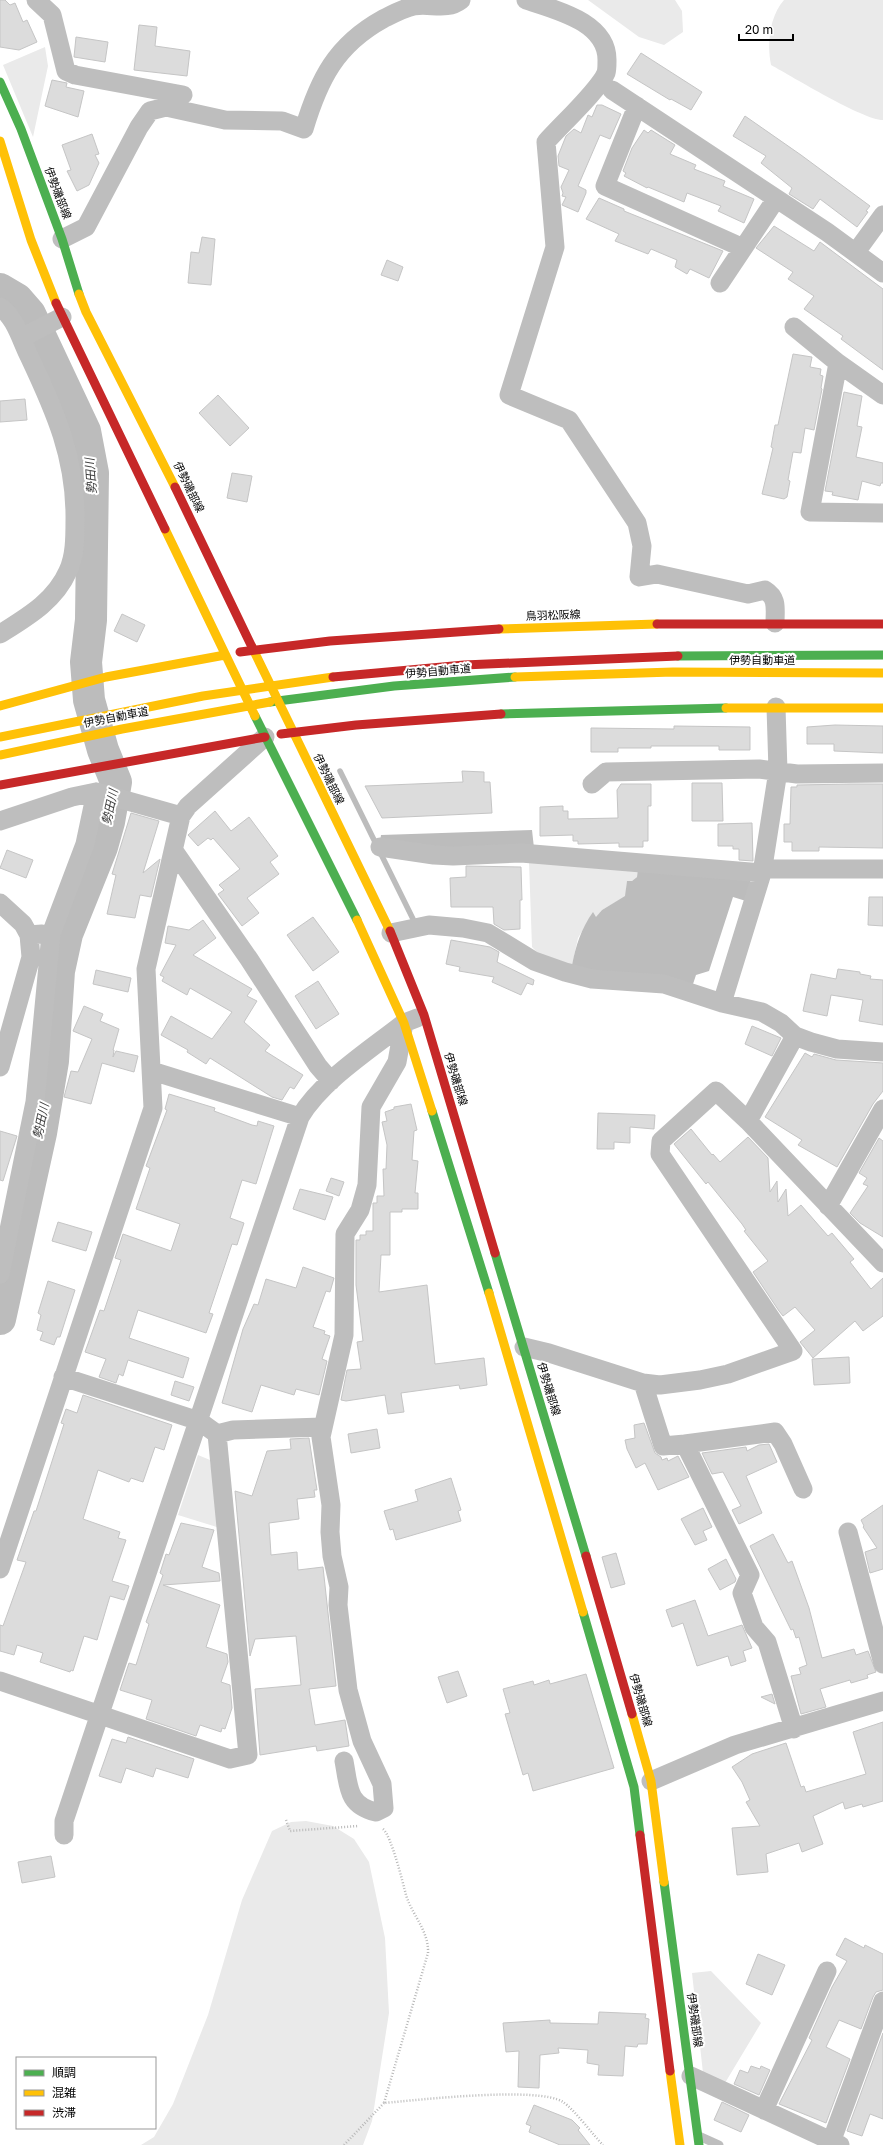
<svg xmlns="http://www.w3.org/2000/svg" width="883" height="2145" font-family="'Golos Text','Noto Sans JP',sans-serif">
<rect width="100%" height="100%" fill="#fff"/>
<path fill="#eaeaea" d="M588,0H675L682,11L683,32L664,45L639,37Z
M784,0H883V120C863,120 793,77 771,65C767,45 769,17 784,0Z
M45,47L48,66L33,137L3,65Z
M529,862L638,867L637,877L632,881H627L626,896L602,910L596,918L593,913L578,938L572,965L538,953L532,947Z
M198,1455L210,1460L220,1528L178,1515Z
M306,1821L333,1826L354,1839L369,1862L385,1938L389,2013L372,2121L363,2145H141L154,2137L173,2104L208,2015L242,1900L272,1831L291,1822Z
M711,1971L761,2023L725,2083L703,2073L692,1973Z"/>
<path fill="#bcbcbc" d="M532,830L534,848L452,852L380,842L381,835Z
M638,867L751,878L746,901L733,897L709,971L696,975L693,984L592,971L572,965C576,945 581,929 593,912L596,917L602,910L625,896L627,881H632L637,877Z"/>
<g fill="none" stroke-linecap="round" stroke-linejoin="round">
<path stroke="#bcbcbc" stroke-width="5.5" d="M340,771L413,919"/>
<path stroke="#bcbcbc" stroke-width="32" d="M0,289L17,299L30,314L85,431L93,473L91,620L86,662L89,700L103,750L116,782L109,822L102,847L67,934L59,971L53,1061L41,1133L0,1319"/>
</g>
<path fill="#dcdcdc" stroke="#c5c5c5" d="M0,0H5L10,5L15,3L23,22L27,20L37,42L19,50L0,47Z
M139,25L157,27L155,46L190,51L187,76L134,70Z
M76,37L108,42L105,62L74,57Z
M641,53L702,92L691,110L671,99L670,100L627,74Z
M52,80L67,83L66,87L84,91L78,117L45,106Z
M597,105H602L621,114L610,139L600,135L578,186L586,190V193L578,212L562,205L566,197L562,196L563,193L561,187L569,170L559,166L558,156L566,136L574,129L581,133L588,115L592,117Z
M745,116L801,155L870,206L866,211L868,212L857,227L820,199L813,209L789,194L792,188L761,163L766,156L733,136Z
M644,130L648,133L651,130L675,145L670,154L696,165L694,169L725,181L723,186L754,199L744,223L718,211L721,206L687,193L684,202L648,187L647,188L624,176L626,173L623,171L632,148Z
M92,134L99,154L95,155L99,163L89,185L77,191L67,171L71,170L62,145Z
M599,198L624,209V211L723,251L709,278L690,269L687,274L675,267L677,260L651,249L648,254L615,241L619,234L586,219Z
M774,226L814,251L820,242L883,289V370L841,339L843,336L804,309L814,296L788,279L793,272L756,248Z
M202,237L215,239L211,285L188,283L191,252L199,253Z
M387,260L403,267L398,281L381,275Z
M793,354L812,357L810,367L821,369L820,375L823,376L821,388L822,389L814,430L805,428L801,453L793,452L788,480L790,481L787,497L784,499L762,494L773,448L771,447L775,425H778Z
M844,392L862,396L857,426L862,427L856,457L883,463V483H881L880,486L862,481L858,500L832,495L833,492L825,491Z
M218,395L249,428L230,446L199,413Z
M25,399L27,420L0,422V401Z
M232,473L252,476L247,502L227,498Z
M122,614L145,625L137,642L114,631Z
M835,725L883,726V753L834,751V744H807V727Z
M674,726L750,727V750H719V746H651V748H618V752H591V728L674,729Z
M462,771L484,772V782H490L492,813L382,818L365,786L463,782Z
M692,783H722L723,821H692Z
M621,784H651V806H648V841H643V847H619V843L578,844V841H573V835L540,836V807L563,806V811H568V819L618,818L617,790Z
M850,784H883V848L819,847V851H792V842H784V824H790L791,787H797V785Z
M215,811L231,831L249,817L278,856L270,862L279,874L247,898L259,913L242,926L218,894L224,890L219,885L240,869L213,838L211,840L208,838L198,846L188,835Z
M131,813L159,821L143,873L160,859L151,897L140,895L135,918L107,914L116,875L112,874Z
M752,823L753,861L739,860V849H733V846H718V824Z
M7,850L33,860L26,878L0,868Z
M466,866L521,867L522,900H520V929L504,930L494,924L493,907H451L450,878L466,877Z
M869,897H883V926L868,925Z
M313,917L339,952L313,971L287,935Z
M203,920L216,938L193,955L252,989L247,996L257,1001L244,1022L270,1045L265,1051L303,1075L294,1089L290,1087L282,1100L272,1097L210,1058L206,1064L187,1052L188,1050L161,1035L171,1016L212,1039L232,1012L190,988L187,995L162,981L164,977L160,975L176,945L165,943L168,926L189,930Z
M451,940L490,947L499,952L497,962L534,980L533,985L527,983L521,995L492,982L494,977L459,971L460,967L446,964Z
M838,969L860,972V974L871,976L870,979L883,980V1025L859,1021L863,1000L831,995L827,1016L803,1011L811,974L836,979Z
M96,970L131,978L128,992L93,984Z
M318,981L339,1014L316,1029L295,996Z
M84,1006L103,1014L100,1021L119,1029L113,1050H114L113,1057L116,1051L138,1056L134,1072L102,1063L91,1104L64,1097L71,1071L78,1072L92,1039L73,1031Z
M752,1026L781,1038L772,1056L745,1044Z
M805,1053L812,1057L814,1054L836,1060L883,1063V1091L873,1104L837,1167L798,1145L802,1140L765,1117Z
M169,1094L215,1108L214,1111L252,1125L257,1126L258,1121L274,1126L256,1184L242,1180L230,1218L244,1223L237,1245L232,1244L209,1313L213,1314L206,1333L138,1310L129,1338L189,1358L183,1378L128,1360L123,1376L119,1374L116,1383L99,1377L106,1359L85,1352L100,1310L104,1311L121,1260L115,1258L123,1234L171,1251L180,1224L136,1209L150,1168L146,1166L167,1110L165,1109Z
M411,1104L417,1130L414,1131L412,1160L418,1161L415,1193H418V1209H402V1212H390V1255H381L379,1292L427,1285L435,1364L484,1358L487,1385L460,1389L459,1385L401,1393L404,1412L388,1414L385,1395L346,1401L341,1400L347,1370L361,1369L357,1342L363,1341L356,1285V1240H360V1235H366V1231H373V1203H377V1196H384L383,1169H386L387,1145L382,1122L387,1121L385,1112L394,1109V1107Z
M598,1113L655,1115L654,1129L630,1127V1143L614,1142V1149H597Z
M691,1129L712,1155L713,1154L720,1162L748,1137L768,1158L770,1192L777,1181L778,1202L786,1189L788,1216L801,1205L828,1236L832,1233L854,1259L850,1262L871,1289L883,1278V1316L863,1331L855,1321L813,1358L800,1342L815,1330L795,1307L783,1316L779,1311L753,1272L768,1261L744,1231L746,1230L742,1224L708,1182L706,1184L674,1144Z
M0,1131L17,1136L3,1181L0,1180Z
M879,1138L883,1141V1237L860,1223L850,1213L868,1186L863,1184L867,1178L859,1173Z
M331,1178L344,1182L339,1196L326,1191Z
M300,1189L333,1197L325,1220L293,1209Z
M58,1222L92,1232L86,1251L52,1241Z
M303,1267L334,1278L330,1292L326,1291L313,1327L325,1331L324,1334L330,1336L322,1359L327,1361L319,1395L296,1389L294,1395L261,1385L252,1412L222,1403L243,1329L254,1304L258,1305L266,1279L296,1288Z
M48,1281L75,1290L60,1337H57L54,1345L40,1340L43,1332L37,1330L41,1315L38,1313Z
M849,1357L850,1383L814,1385L812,1359Z
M175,1381L194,1387L189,1401L171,1395Z
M83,1395L172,1425L164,1450L155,1447L143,1482L131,1478L129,1482L98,1470L83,1519L120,1532L118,1538L126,1540L112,1581L129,1586L124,1600L110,1596L97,1640L84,1636L73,1671L71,1670L70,1672L40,1662L43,1653L17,1645L14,1655L0,1651V1625L3,1626L26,1562L17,1560L34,1511H36L64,1424L61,1423L66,1409L77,1413Z
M644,1423L655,1453L661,1457L662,1460L667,1458L668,1461L678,1456L689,1477L658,1490L645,1463L636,1468L627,1449L625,1440L635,1438L634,1425Z
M377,1429L380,1448L351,1453L348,1434Z
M309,1438L317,1490H314L315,1497L297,1499L299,1519L269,1523L271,1555L297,1552L298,1570L323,1567L336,1686L309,1689L315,1725L345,1720L349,1746L317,1751L316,1746L260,1755L255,1689L301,1685L296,1636L255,1639L250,1656L235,1491L252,1496L267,1451L291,1449L290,1439Z
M769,1444L777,1462L746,1476L762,1513L739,1524L732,1510L741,1506L723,1472L712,1474L702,1453L746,1447L747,1451L759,1445Z
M451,1478L461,1510L458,1511L461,1521L396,1540L393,1529L390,1530L384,1511L418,1501L415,1490Z
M883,1505V1569L870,1573L865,1552L877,1548L863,1527L864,1526L861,1520Z
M703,1508L712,1527L703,1531L707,1540L695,1545L681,1519Z
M181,1523L214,1530L202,1567L219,1573L220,1581L163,1585L220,1605L206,1647L227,1654L228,1662L221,1682L230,1685L232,1708L225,1729L222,1728L221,1732L200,1725L196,1736L146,1719L152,1700L120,1690L129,1663L136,1665L149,1624L146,1622L163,1575L160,1573L166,1554L169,1555Z
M773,1534L788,1563L792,1561L809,1608L822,1658L854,1649L856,1655L868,1651L876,1672L867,1675L868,1678L851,1683L850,1680L820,1689L826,1707L801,1714L791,1676L801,1674L799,1668L807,1665L799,1637L796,1638L793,1629L791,1630L750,1546Z
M616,1553L625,1584L611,1588L602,1557Z
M726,1559L736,1579L735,1582L720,1590L708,1569Z
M695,1600L708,1636L742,1625L752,1648L743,1651L746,1661L731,1666L728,1656L697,1666L683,1623L672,1627L666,1610Z
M458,1671L467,1696L447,1703L438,1677Z
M586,1674L614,1768L533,1791L528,1773L523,1775L505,1714L510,1713L503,1689L533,1681L534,1685L549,1680L550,1684Z
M772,1694L775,1704L761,1697Z
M883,1722V1801L863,1807L862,1804L845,1809L843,1802L813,1816L823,1844L802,1852L799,1843L766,1854L768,1872L737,1875L732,1828L760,1826L746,1802L750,1800L742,1782L732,1767L752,1754L786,1743L801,1787L804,1786L806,1792L866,1774L853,1732Z
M128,1737L194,1759L188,1778L156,1768L153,1777L126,1768L121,1783L99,1776L112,1739L126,1743Z
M51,1856L55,1877L22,1883L18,1862Z
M845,1938L864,1948L865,1945L883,1954V1990L876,1992L873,1997L861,2029L839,2020L826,2047L850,2059L826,2123L779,2104L812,2040L809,2038L832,1987L847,1961L836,1955Z
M758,1954L785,1965L772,1995L746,1984Z
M599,2012L646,2014L645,2018L649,2019L647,2044H638L637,2047L625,2046L623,2076L598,2075L599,2065L587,2063L588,2050L558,2048L559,2053L540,2055L539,2088L518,2087L519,2051L506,2052L503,2023L550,2020V2023L598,2024Z
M883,2033V2119L870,2114L862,2136L847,2131Z
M751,2066L760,2069L761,2066L770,2070L759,2095L734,2084L740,2070L748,2073Z
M722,2102L749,2115L741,2132L714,2120Z
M534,2105L572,2120L580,2128L578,2130L590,2145H560L529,2132L531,2126L526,2124Z"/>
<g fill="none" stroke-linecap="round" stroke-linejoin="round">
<path stroke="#b8b8b8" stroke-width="2.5" stroke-dasharray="1 2" stroke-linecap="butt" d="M286,1820L290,1831L358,1826
M383,1829C391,1835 403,1883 406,1895C412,1915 429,1931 428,1953L384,2103C418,2100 539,2086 563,2102C574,2109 593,2135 603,2145
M344,2145L384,2103"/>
<path stroke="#bebebe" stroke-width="9" d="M699,2136L719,2145"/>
<path stroke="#bebebe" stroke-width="19" d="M36,0L52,15L66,71L75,75L183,95
M526,0C556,10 608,22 607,61C607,65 607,70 606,73C599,90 560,126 546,142L555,247L509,395L569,420L637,523L642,546L639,577L657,574L748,594L765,590C778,598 775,609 775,623
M612,90L827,232L883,273
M637,106L605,186L743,248
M62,239L86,227L139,127L150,111L166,107L225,120L282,121L304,129C319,79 336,45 383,19C393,14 404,8 414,6C430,3 447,11 461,0
M856,252L883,215
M720,283L776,199
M0,307C15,317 21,340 29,356C55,411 76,458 75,521C75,537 75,556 68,571C55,601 27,617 0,634
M794,327L838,363
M21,338L62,317
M883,395L838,363L810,512L883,513
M592,784L606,772L759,769L797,774L883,773
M0,821L72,797L96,792L181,816
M380,847L434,855L453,856L521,853L762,873
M174,851L249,959L318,1066L331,1081
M762,869H883
M0,903L23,924L29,935L42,934
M391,933L429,925L463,928L488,933L534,961L565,972L592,979L664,984L722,1003L762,1012L781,1023L795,1036L811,1042L837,1049L883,1052
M722,1003L762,873L778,771L776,707
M0,1067L31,957L29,935
M152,1071L300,1117
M748,1121L795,1036
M828,1206L883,1109
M0,1274L35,1102L51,934L85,844L96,792
M524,1347L549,1353L643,1383L660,1385L700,1380L728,1374L793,1351L660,1154L661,1141L716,1091L748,1121L883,1263
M63,1377L199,1421L217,1434L233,1430L322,1427
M643,1383L663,1446L685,1444L750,1575L742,1593L754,1627L767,1642L794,1729
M685,1444L775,1432L783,1444L803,1489
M848,1532L883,1664
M0,1569L153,1108L146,969L181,816L188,806L265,737
M0,1681L230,1759L248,1755L217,1434
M344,1761C349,1787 347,1805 376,1812L384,1808L382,1784L362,1741L348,1690L338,1605L339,1587L332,1556L330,1532L331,1505L321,1437L344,1335L345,1234L360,1210L367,1185L371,1107L397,1062L404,1023
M651,1781L735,1745L883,1701
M64,1835V1821L300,1117C321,1081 371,1049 404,1023L417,1018
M691,2076L840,2145
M764,2110L827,1971
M830,2145L883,2001"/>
<path stroke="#4caf50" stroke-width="9" d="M0,82L21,129L62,239L79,294
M678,656L883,655
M270,702L394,686L515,677
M501,714L726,708
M255,716L357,920
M432,1111L489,1293
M495,1253L586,1556
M583,1612L634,1787L640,1835
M664,1882L699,2145"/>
<path stroke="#ffc107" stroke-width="9" d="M0,141L31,240L56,303
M79,294L86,312L175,487
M165,529L255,716
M499,629L657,624
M252,647L390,931
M515,677L673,672L883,673
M0,706L106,677L225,655
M726,708H883
M0,737L203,696L333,677
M0,755L122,729L270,702
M357,920L404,1023L432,1111
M489,1293L583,1612
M632,1714L651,1781L664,1882
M670,2071L680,2145"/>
<path stroke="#c62828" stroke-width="9" d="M56,303L165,529
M175,487L252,647
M657,624H883
M240,652L330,641L499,629
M333,677L464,665L678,656
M281,734L356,725L501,714
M0,785L265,737
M390,931L424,1015L495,1253
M586,1556L632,1714
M640,1835L670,2071"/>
</g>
<g text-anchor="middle" stroke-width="4" stroke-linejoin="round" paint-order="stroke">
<g font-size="11" fill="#000" stroke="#fff">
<text transform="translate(58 193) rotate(69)" y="4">伊勢磯部線</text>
<text transform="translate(189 487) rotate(64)" y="4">伊勢磯部線</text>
<text transform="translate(553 615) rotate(-2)" y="4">鳥羽松阪線</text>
<text x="762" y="664">伊勢自動車道</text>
<text transform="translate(438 671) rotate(-5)" y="4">伊勢自動車道</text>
<text transform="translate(116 717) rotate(-11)" y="4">伊勢自動車道</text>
<text transform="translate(329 779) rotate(64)" y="4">伊勢磯部線</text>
<text transform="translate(456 1079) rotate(73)" y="4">伊勢磯部線</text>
<text transform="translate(549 1389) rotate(73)" y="4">伊勢磯部線</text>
<text transform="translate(641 1700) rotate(74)" y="4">伊勢磯部線</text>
<text transform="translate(695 2020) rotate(82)" y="4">伊勢磯部線</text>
</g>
<g font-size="12" font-style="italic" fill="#404040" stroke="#fff">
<text transform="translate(91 476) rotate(-94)" y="4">勢田川</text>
<text transform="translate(110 807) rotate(-78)" y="4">勢田川</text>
<text transform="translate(41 1121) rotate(-78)" y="4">勢田川</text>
</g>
</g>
<rect x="16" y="2057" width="140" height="72" fill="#ffffff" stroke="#999999"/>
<rect x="24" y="2070" width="20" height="6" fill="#4caf50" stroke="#999999"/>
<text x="52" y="2077" font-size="12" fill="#000000">順調</text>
<rect x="24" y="2090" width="20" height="6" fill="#ffc107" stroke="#999999"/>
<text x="52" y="2097" font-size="12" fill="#000000">混雑</text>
<rect x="24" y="2110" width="20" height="6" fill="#c62828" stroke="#999999"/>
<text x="52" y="2117" font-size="12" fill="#000000">渋滞</text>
<path d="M739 34v6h54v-6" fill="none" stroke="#000000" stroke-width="2"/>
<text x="745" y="34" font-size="12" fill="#000000" stroke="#ffffff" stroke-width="3" paint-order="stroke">20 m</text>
</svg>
